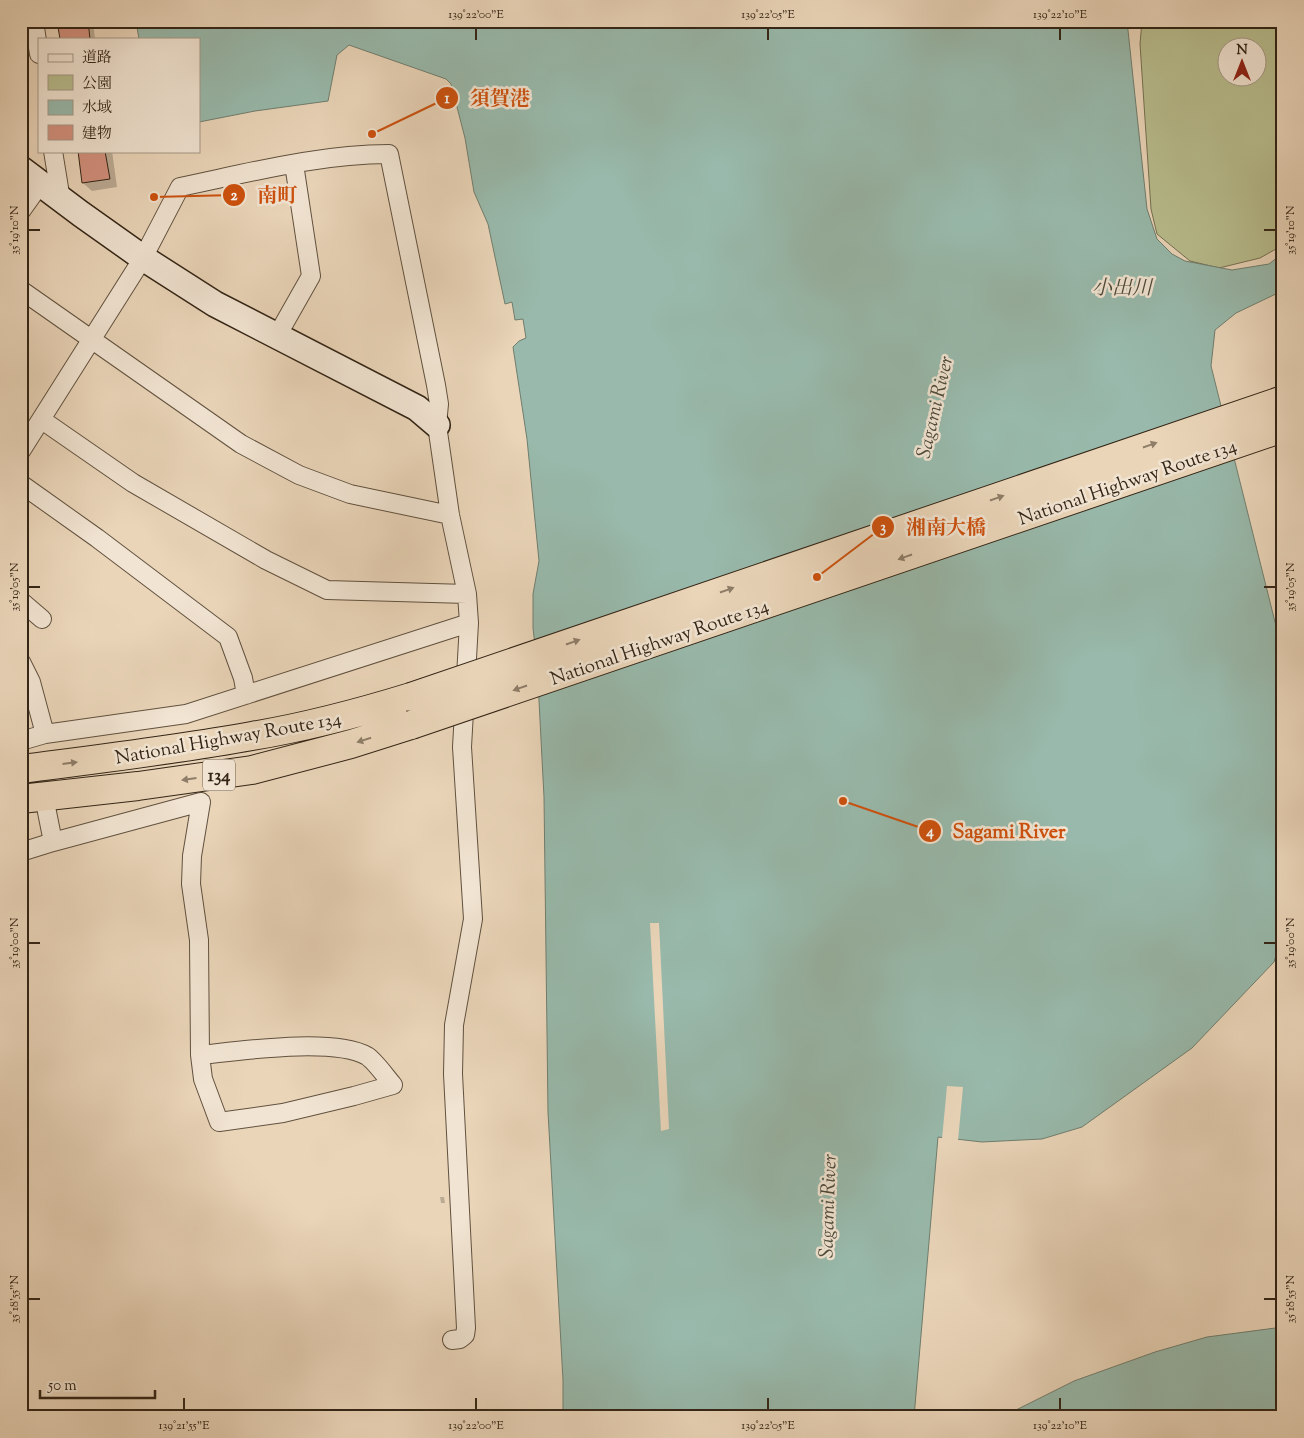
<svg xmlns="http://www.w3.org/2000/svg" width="1304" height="1438" font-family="'Sorts Mill Goudy','Noto Serif JP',serif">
<rect width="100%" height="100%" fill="#ead5b9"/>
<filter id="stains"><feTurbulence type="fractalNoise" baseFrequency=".004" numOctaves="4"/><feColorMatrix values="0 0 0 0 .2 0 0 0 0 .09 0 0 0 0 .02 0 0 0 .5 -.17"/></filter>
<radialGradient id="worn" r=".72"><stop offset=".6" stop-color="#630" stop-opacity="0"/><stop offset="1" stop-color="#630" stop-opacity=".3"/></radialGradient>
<path fill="#b8bd8e" stroke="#767152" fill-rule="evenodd" d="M1142,21H1283V245L1260,258L1219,268L1190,261L1157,234L1151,209L1140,44ZM1226,48H1256V78H1226Z"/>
<path fill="#98b9ab" stroke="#707e6f" d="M136,21H1127L1147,209L1157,239L1172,254L1185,261L1232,270L1269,264L1283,253V304L1280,292L1236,313L1215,330L1211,366L1283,654V931L1274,962L1192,1048L1082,1127L1042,1139L982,1142L938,1137L914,1417H563V1380L548,1112L544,797L537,662L533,628V594L539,561L527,439L513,347L519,341L526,338L523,319L515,320L512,302L505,304L488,224L474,192L465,138L451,84L446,79L349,45L337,55L328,101L255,111L199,122V39H139Z
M1283,1327V1417H1002L1074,1381L1155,1352L1207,1337Z"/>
<path fill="#ead5b9" d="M650,923H659L669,1129L661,1131Z
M947,1086L963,1087L958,1141L942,1139Z"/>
<path fill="#0003" d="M58,21H93L95,39H61Z
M79,151H112L117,187L92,191L83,183Z
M440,1197H444L445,1203H441Z"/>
<path fill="#d2907d" stroke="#332516" d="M57,21H88L90,39H60Z
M78,151H105L110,179L82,183Z"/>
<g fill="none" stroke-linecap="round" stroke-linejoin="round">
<defs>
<path id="street" d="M34,21L39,54
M53,151L61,200
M21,211L41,183
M21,290L241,444L299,475L350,494L450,515
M277,336L311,276L294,164
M42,420L133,483L266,560L327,590L467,594
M21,451L143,258L180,187C248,173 319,154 389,154L436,385L439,404L437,425L450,515L467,594L469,623L462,747L473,919L454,1025L453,1074L466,1328L465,1335L460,1339L452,1340
M21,484L97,538L228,637L243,678L246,695
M21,601L42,619
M21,662L31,682L45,734
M21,741L45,734L186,714L469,623
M53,842L201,802L192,856L191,884L199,940L200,1055L203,1079L219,1122L283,1113L354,1096L393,1085C386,1077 375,1061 367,1056C333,1037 240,1051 200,1055
M21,852L53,842L44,797"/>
<path id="secondary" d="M21,169L81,214L143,258L215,304L417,408L437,425"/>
<path id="highway" d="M21,769C98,759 175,750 252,736C306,727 359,713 411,697
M21,799L138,786L252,770L351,744L411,725"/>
</defs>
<use href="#street" stroke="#61513f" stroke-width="20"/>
<use href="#secondary" stroke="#332516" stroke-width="28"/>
<use href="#highway" stroke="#332516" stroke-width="30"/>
<use href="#street" stroke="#f1e4d2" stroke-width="18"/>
<use href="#secondary" stroke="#f1e4d2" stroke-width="25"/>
<use href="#highway" stroke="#ead5b9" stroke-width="28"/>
<defs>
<path id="highway-bridge" d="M411,697L1283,400
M411,725L1283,428"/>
</defs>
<use href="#highway-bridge" stroke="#332516" stroke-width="30" stroke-linecap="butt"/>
<use href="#highway-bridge" stroke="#ead5b9" stroke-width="28"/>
</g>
<defs><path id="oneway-solid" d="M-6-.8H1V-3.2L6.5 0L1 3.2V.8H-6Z" transform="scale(1.25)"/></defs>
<g fill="#8e7d68">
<use href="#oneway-solid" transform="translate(1150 445) rotate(-19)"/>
<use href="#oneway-solid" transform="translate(997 498) rotate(-19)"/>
<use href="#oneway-solid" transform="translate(905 557) rotate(161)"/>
<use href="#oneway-solid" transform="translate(727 590) rotate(-19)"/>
<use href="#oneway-solid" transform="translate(573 642) rotate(-19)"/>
<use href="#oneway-solid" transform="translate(520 688) rotate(161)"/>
<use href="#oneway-solid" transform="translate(364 740) rotate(162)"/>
<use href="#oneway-solid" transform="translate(70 763) rotate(-7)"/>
<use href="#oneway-solid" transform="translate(189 779) rotate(172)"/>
</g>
<path fill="none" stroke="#332516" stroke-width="2" d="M476,28V40M768,28V40M1060,28V40M28,230H40M1264,230H1276M28,587H40M1264,587H1276M28,943H40M1264,943H1276M28,1299H40M1264,1299H1276M184,1398V1410M476,1398V1410M768,1398V1410M1060,1398V1410"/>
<g text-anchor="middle" stroke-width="5" stroke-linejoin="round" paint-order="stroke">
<rect fill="#f1e4d2" stroke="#6c5e4e" stroke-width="1" x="203" y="759.5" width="32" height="31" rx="4"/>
<g font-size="18" font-weight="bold" fill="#332516">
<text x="219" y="781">134</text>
</g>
<g font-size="19" fill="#332516" stroke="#f1e4d2">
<text transform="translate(1127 481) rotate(-19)" y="7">National Highway Route 134</text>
<text transform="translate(659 641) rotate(-19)" y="7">National Highway Route 134</text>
<text transform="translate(228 737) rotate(-10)" y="7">National Highway Route 134</text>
</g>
<g font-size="20" font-style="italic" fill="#4c4a3b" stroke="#f1e4d2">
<text x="1122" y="294">小出川</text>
<text transform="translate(934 407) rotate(-77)" y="7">Sagami River</text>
<text transform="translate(827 1206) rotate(-88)" y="7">Sagami River</text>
</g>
</g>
<path fill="none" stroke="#cd510e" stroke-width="2" d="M372 134L447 98M154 197L234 195M817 577L883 527M843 801L930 831"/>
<g fill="#cd510e" stroke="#f1e4d2" stroke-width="2">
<circle cx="372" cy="134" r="5"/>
<circle cx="154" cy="197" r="5"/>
<circle cx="817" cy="577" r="5"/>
<circle cx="843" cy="801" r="5"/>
<circle cx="447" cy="98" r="12"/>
<circle cx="234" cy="195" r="12"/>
<circle cx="883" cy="527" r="12"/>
<circle cx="930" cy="831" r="12"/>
</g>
<g font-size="15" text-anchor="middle" font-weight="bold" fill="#fff">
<text x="447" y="103">1</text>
<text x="234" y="200">2</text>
<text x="883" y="532">3</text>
<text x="930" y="836">4</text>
</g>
<g font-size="20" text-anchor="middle" font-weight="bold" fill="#cd510e" stroke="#f1e4d2" stroke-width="5" stroke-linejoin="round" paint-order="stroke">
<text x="500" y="105">須賀港</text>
<text x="277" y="202">南町</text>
<text x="946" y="534">湘南大橋</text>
<text x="1009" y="838">Sagami River</text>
</g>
<rect width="1304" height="1438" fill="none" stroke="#ead5b9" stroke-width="55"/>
<rect x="38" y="38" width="162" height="115" fill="#f1e4d2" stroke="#a59887"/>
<rect x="48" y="54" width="25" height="8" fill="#f1e4d2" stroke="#a59887"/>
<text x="82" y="62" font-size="15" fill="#332516">道路</text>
<rect x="48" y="75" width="25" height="15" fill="#b8bd8e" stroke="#a59887"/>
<text x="82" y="88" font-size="15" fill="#332516">公園</text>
<rect x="48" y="100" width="25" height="15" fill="#98b9ab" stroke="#a59887"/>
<text x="82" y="112" font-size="15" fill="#332516">水域</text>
<rect x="48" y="125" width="25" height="15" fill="#d2907d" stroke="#a59887"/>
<text x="82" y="138" font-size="15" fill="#332516">建物</text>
<g transform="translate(1242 62)"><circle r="24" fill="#f1e4d2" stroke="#a59887"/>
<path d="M0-4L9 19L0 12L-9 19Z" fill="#8f2418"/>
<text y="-8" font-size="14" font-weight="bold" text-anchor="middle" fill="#332516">N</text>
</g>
<path d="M40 1390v8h115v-8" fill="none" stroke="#332516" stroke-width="2.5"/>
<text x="48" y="1390" font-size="15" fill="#332516" stroke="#f1e4d2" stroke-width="4" paint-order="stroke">50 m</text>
<rect x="28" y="28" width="1248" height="1382" fill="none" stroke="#332516" stroke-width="2"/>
<g font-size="12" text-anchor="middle" fill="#332516">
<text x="476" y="18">139°22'00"E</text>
<text x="768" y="18">139°22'05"E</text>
<text x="1060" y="18">139°22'10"E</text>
<text transform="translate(14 230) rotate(-90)" y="4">35°19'10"N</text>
<text transform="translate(1290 230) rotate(-90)" y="4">35°19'10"N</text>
<text transform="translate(14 587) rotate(-90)" y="4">35°19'05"N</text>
<text transform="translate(1290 587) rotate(-90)" y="4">35°19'05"N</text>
<text transform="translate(14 943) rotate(-90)" y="4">35°19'00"N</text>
<text transform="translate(1290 943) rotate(-90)" y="4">35°19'00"N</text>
<text transform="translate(14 1299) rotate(-90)" y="4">35°18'55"N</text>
<text transform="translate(1290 1299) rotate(-90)" y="4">35°18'55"N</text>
<text x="184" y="1429">139°21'55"E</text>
<text x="476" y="1429">139°22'00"E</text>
<text x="768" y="1429">139°22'05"E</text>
<text x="1060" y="1429">139°22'10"E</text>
</g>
<rect width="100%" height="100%" filter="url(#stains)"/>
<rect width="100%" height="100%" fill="url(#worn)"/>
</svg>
